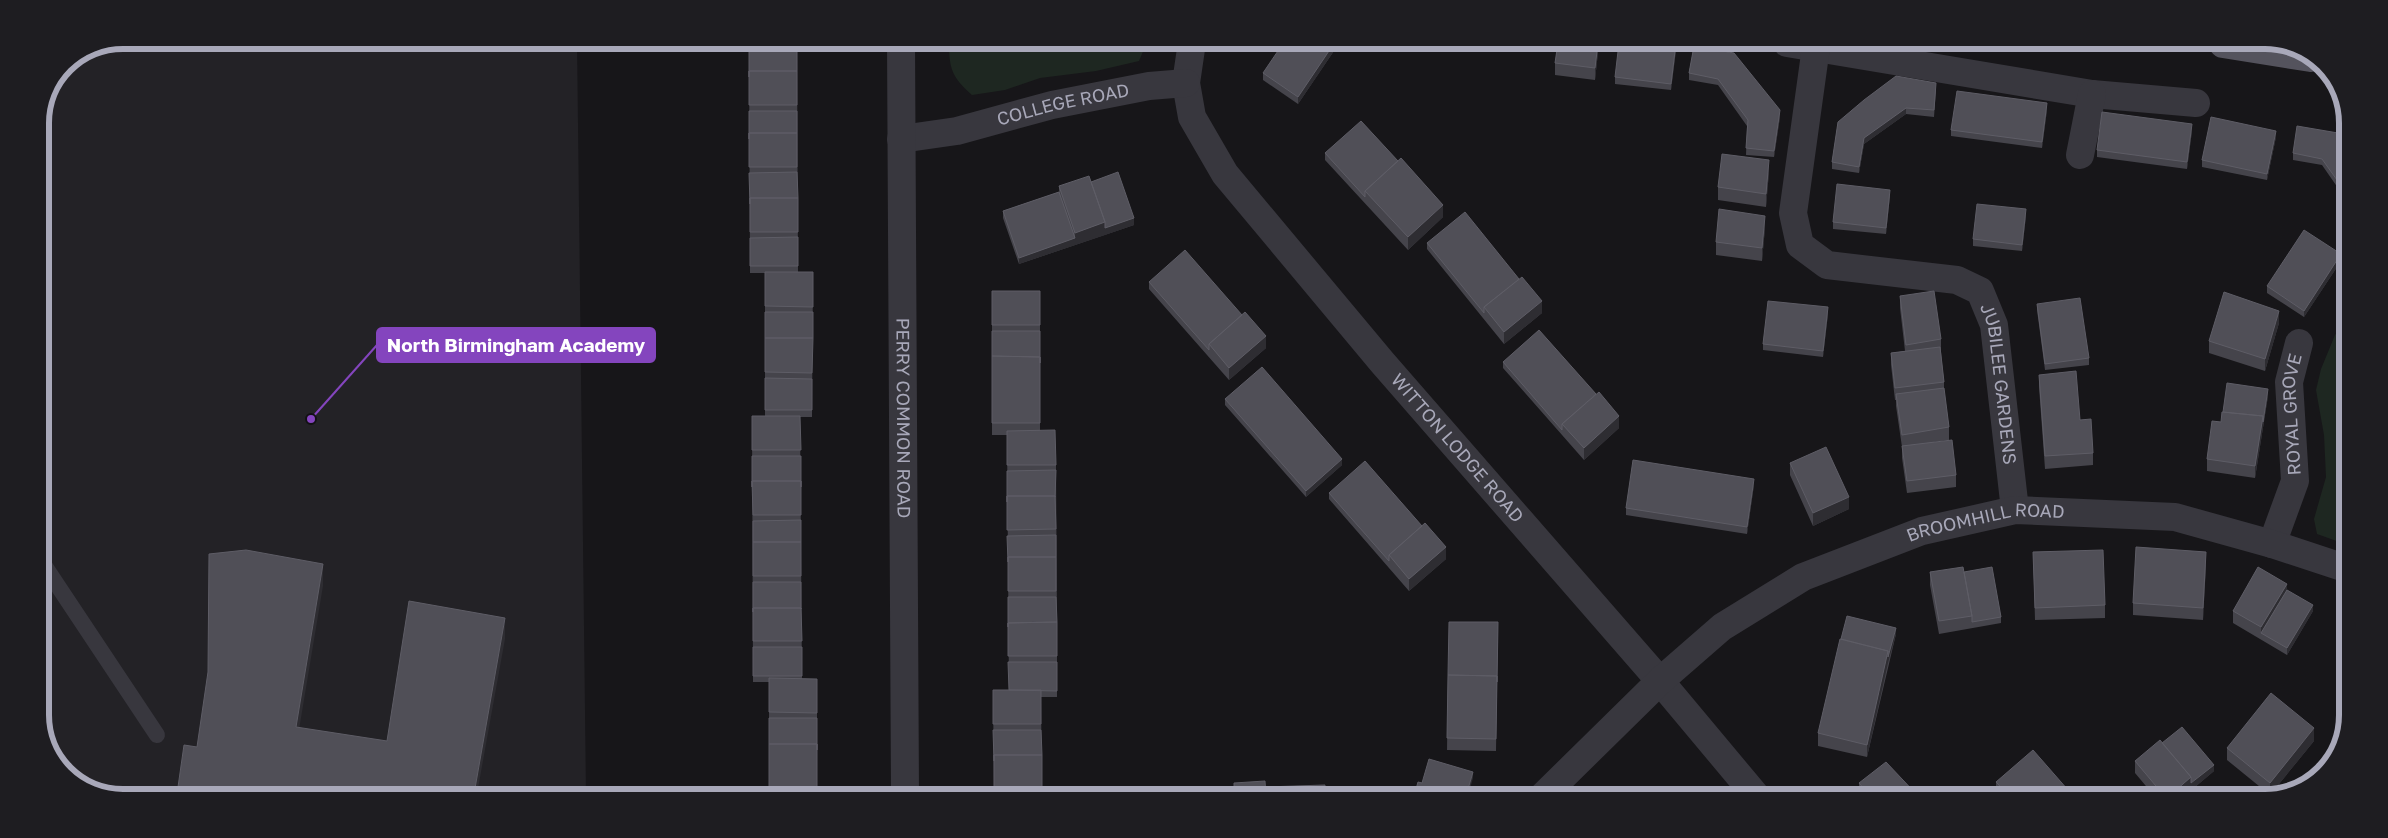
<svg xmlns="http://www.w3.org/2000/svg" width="2388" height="838" font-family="'Golos Text',sans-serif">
<rect width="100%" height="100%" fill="#171619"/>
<path fill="#232226" d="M123,40L577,41L586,795L96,794L57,766L40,721V118L64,64Z"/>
<path fill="#1e2721" d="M949,42H1147L1139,61L1096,71L1040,78L1005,90L972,95C952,77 949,69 949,42Z
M2346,322L2345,544L2317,534L2314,519L2326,477L2324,435L2316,390L2321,369L2335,335Z"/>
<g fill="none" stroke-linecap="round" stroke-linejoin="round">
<path stroke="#38373e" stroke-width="16" d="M40,559L157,735"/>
<g stroke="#38373e" stroke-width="28">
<path id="s1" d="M1192,42L1186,83L1192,117L1225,174L1382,362L1660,681L1757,797"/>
<path d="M1787,43L2092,94L2196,103"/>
<path id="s2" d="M1816,47L1793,213L1800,245L1827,265L1957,280L1980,291L1994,325L2015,510"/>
<path id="s3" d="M901,139L957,131L1052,105L1149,86L1186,83"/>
<path d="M2080,155L2092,94"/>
<path id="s4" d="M2272,544L2295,481L2289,382L2299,343"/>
<path id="s5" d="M1542,797L1660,681L1722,627L1803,577L1922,531L2015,510L2175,517L2272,544L2345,568"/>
</g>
<path stroke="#38373e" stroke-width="28" id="s6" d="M901,42L905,795"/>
<path stroke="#54535d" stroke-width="28" d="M2223,44L2311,58"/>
</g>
<path fill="#45444b" d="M749,41H797L798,272H813L812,417H800L802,679H817V725L769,795V682H753L752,416H765V273H750Z
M1340,42L1298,104L1263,80V73Z
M1524,43H1546L1545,47Z
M1558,43H1599L1595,80L1555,75V63Z
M1694,46L1780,117L1774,157L1746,155L1747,126L1718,85L1689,80V73Z
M1676,50L1671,90L1615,84V77Z
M1936,89L1934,117L1906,114L1864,144L1859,173L1832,169V162L1838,122Z
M2047,110L2042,148L1951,136V130Z
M2192,131L2187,169L2097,157V150Z
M2276,137L2267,180L2202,167V160Z
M2348,144L2347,201L2322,165L2293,160V153Z
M1325,153L1443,217L1408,250L1325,160Z
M1769,172L1766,207L1718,200V187Z
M1091,182L1134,225L1019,264L1003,218V211L1059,192V186Z
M1890,196L1886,234L1833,229V222Z
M2026,216L2022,251L1973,246V239Z
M1765,228L1762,261L1716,255V242Z
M1427,243L1542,313L1504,344L1427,249Z
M2341,261L2304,317L2267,293V286Z
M1149,282L1266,348L1229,380L1149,289Z
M992,291H1040V430L1056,465L1057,622V697H1041L1042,796L994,795L993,690H1009L1007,435H992Z
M1900,296L1941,339V352L1944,382V393L1949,427V440L1934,442L1956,475V487L1907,493L1902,458V447L1896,406V400H1895L1891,365V353L1905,351L1900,308Z
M2037,304L2089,358V365L2045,370L2037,310Z
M1828,314L1823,357L1763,350V344Z
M2279,323L2265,371L2209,353V341Z
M1503,362L1619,428L1584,460L1503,368Z
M2039,375L2080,420L2093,453V465L2045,469L2039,387Z
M2268,396L2255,478L2207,471V459L2221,422Z
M1225,399L1342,465L1306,497L1225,405Z
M1790,463L1849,509L1813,526L1790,475Z
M1754,485L1747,534L1626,515V508Z
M1329,493L1446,559L1409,591L1329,499Z
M2033,552L2105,605V618L2035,620Z
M2206,565L2203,620L2133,615V603Z
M1930,572H1964L2001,617V623L1939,634L1930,585Z
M2287,584V590L2313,611L2287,655L2233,623V611Z
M1498,622L1496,751L1447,750L1448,675Z
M1896,634L1867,757L1818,746V733Z
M2344,639V672L2338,670V658Z
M2314,741L2270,795L2227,760V748Z
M2163,743L2214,771L2182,798H2156L2135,773V761Z
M1996,782L2075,798L1999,797L1996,794Z
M1859,783L1919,797H1861L1859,795Z"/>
<path fill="#2e2d32" d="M1335,42H1340L1298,104V97Z
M1598,43H1599L1595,80V68Z
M1676,43V50L1671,90V84Z
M2047,103V110L2042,148V142Z
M1906,108V114L1864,144L1859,173V167L1864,138Z
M1780,110V117L1774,157V151Z
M2192,124V131L2187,169V162Z
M2276,131V137L2267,180V174Z
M1769,160V172L1766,207V194Z
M1890,190V196L1886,234V228Z
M1443,205V217L1408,250V237Z
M2026,209V216L2022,251V245Z
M1765,216V228L1762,261V248Z
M1134,218V225L1105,235V228Z
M1105,222V235L1019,264V258L1075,238V233Z
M2341,254V261L2304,317V311Z
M1542,301V313L1504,344V332Z
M1828,307V314L1823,357V351Z
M2279,311V323L2265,371V359Z
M1266,336V348L1229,380V368Z
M2268,389V396L2255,478V466Z
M1619,416V428L1584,460V448Z
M1342,459V465L1306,497V491Z
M1754,479V485L1747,534V527Z
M1849,497V509L1813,526V513Z
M1446,547V559L1409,591V579Z
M2206,552V565L2203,620V608Z
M323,564V586L296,748V727Z
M2287,584V596L2261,633V627Z
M2313,605V611L2287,655V648Z
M505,618V639L477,794H474Z
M1896,628V634L1888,663V657Z
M1888,651V663L1867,757V745Z
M2314,728V741L2270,795V783Z
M2214,765V771L2182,798H2167L2191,777Z
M1473,772V778L1468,796H1466Z"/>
<path fill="#504f57" stroke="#5e5d66" d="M1284,42H1335L1298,97L1263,73Z
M1558,43H1598L1595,68L1555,63Z
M1619,43H1676L1671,84L1615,77Z
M749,46H797V71H749V77Z
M1694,46L1734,53L1780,110L1774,151L1746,148L1748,120L1718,79L1689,73Z
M749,71H797V105H749Z
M1896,76L1936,83L1934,110L1906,108L1864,138L1859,167L1832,162L1838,122L1864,100Z
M1957,91L2047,103L2042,142L1951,130Z
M749,111H797V133H749V139Z
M2102,112L2192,124L2187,162L2097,150Z
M2211,117L2276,131L2267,174L2202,160Z
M1361,121L1398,161L1365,191V197L1325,153Z
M2297,126L2338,133L2348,144L2347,194L2322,159L2293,153Z
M749,133H797V167H749Z
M1722,154L1769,160L1766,194L1718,187Z
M1401,158L1443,205L1408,237L1365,191Z
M797,172L798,198H750V204L749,173Z
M1118,172L1134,218L1105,228V222L1091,182Z
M1089,176L1105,222L1075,233L1059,186Z
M1837,184L1890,190L1886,228L1833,222Z
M1059,192L1075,238L1019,258L1003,211Z
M750,198H798V232H750Z
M1977,204L2026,209L2022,245L1973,239Z
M1719,209L1765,216L1762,248L1716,242Z
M1465,212L1519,279L1484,307V313L1427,243Z
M2304,230L2341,254L2304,311L2267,286Z
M798,237V266H750V238Z
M1185,250L1242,315L1209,344V350L1149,282Z
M765,272H813V307L765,306Z
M1522,277L1542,301L1504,332L1484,307Z
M992,291H1040V325H992Z
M1934,291L1941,339L1906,345L1900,296Z
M2224,292L2279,311L2265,359L2209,341Z
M2080,298L2089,358L2045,364L2037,304Z
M1768,301L1828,307L1823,351L1763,344Z
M765,312H813V338H765Z
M1245,312L1266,336L1229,368L1209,344Z
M1539,330L1596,394L1562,424V430L1503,362Z
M992,331H1040V363V357L992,356Z
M765,338H813L812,373L765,372Z
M1940,347L1944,382L1895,388L1891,353Z
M992,356L1040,357V423H992Z
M1262,367L1342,459L1306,491L1225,399Z
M2076,371L2080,420L2091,419L2093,453L2045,456L2039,375Z
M765,378L812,379V410H765Z
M2227,383L2268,389L2263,422V416L2223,412Z
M1944,388L1949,427L1902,435L1896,394Z
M1599,392L1619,416L1584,448L1562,424Z
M2222,412L2263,416L2255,466L2207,459L2212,421L2221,422Z
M752,416H800L801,450H752Z
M1055,430L1056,465H1007V431Z
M1952,440L1956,475L1907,481L1902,446Z
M1826,447L1849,497L1813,513L1790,463Z
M752,456H801V487V481H752V487Z
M1633,460L1754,479L1747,527L1626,508Z
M1365,461L1422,526L1389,555V561L1329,493Z
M1056,470L1055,497V496H1007V502V471Z
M752,481H801V515H753Z
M1007,496H1055L1056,529L1007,530Z
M801,520V542H753V521Z
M1425,523L1446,547L1409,579L1389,555Z
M1056,535V557H1008V562L1007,536Z
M753,542H801V576H753Z
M2136,547L2206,552L2203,608L2133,603Z
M246,550L323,564L296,727L387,741L409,601L505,618L474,794H177L184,745L197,747L208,672L209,554Z
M2103,550L2105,605L2035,608L2033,552Z
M1008,557H1056V591H1008Z
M1963,567L1972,616L1939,621L1930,572Z
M1992,567L2001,617L1972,622V616L1964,572Z
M2258,567L2287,584L2261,627L2233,611Z
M753,582H801V609V608H753V612Z
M2287,590L2313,605L2287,648L2261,633Z
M1008,597H1056L1057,622L1008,623V627Z
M753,608H801L802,641H753Z
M1847,616L1896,628L1888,657V651L1841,639Z
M1057,622V656H1008V623Z
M1449,622H1498L1497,682V676L1448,675Z
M1840,639L1888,651L1867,745L1818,733Z
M2344,639V660L2338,658Z
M753,647H802V676H753Z
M1008,662H1057V691L1009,690Z
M1448,675L1497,676L1496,739L1447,738Z
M769,678L817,679V713L769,712Z
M993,690H1041V724H993Z
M2271,693L2314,728L2270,783L2227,748Z
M769,718H817V750V744H769Z
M2182,727L2214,765L2191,783V777L2162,743Z
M993,730H1041L1042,755H994V761Z
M2160,740L2191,777L2167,798H2166L2135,761Z
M769,744H817V795H769Z
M2033,750L2075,798L2010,797L1996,782Z
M994,755H1042V789H994Z
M1429,759L1473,772L1466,796L1461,795L1460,796H1414L1418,782L1422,783Z
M1886,762L1919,797H1871L1859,783Z
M1265,781L1266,796H1234V783Z
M1325,785V796H1266L1265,787Z
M994,795H1042V796Z"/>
<g text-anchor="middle" stroke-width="4" stroke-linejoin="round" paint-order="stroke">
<g font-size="18" fill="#a8a8b9" stroke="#121114">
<text dy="6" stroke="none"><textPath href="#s3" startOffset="166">COLLEGE ROAD</textPath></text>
<text dy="6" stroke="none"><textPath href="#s2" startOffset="486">JUBILEE GARDENS</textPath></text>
<text dy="6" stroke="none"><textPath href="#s4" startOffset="134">ROYAL GROVE</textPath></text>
<text dy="6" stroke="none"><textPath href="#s6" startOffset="376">PERRY COMMON ROAD</textPath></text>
<text dy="6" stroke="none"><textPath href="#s1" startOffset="501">WITTON LODGE ROAD</textPath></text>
<text dy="6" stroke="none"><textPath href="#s5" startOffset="535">BROOMHILL ROAD</textPath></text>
</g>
</g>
<path d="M0 0H2388V838H0ZM123 49H2265A74 74 0 0 1 2339 123V715A74 74 0 0 1 2265 789H123A74 74 0 0 1 49 715V123A74 74 0 0 1 123 49Z" fill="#1e1d21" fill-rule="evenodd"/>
<path fill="none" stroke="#a8a8b9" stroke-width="6" d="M123 49H2265A74 74 0 0 1 2339 123V715A74 74 0 0 1 2265 789H123A74 74 0 0 1 49 715V123A74 74 0 0 1 123 49Z"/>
<path fill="none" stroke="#8445be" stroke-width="2" d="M311 419L377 345"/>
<circle fill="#8445be" stroke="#121114" stroke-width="2" cx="311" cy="419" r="5"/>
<rect fill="#8445be" stroke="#8445be" stroke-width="2" x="377" y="328" width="278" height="34" rx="5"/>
<g font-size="19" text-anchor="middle" font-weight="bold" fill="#fff">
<text x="516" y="352">North Birmingham Academy</text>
</g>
</svg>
